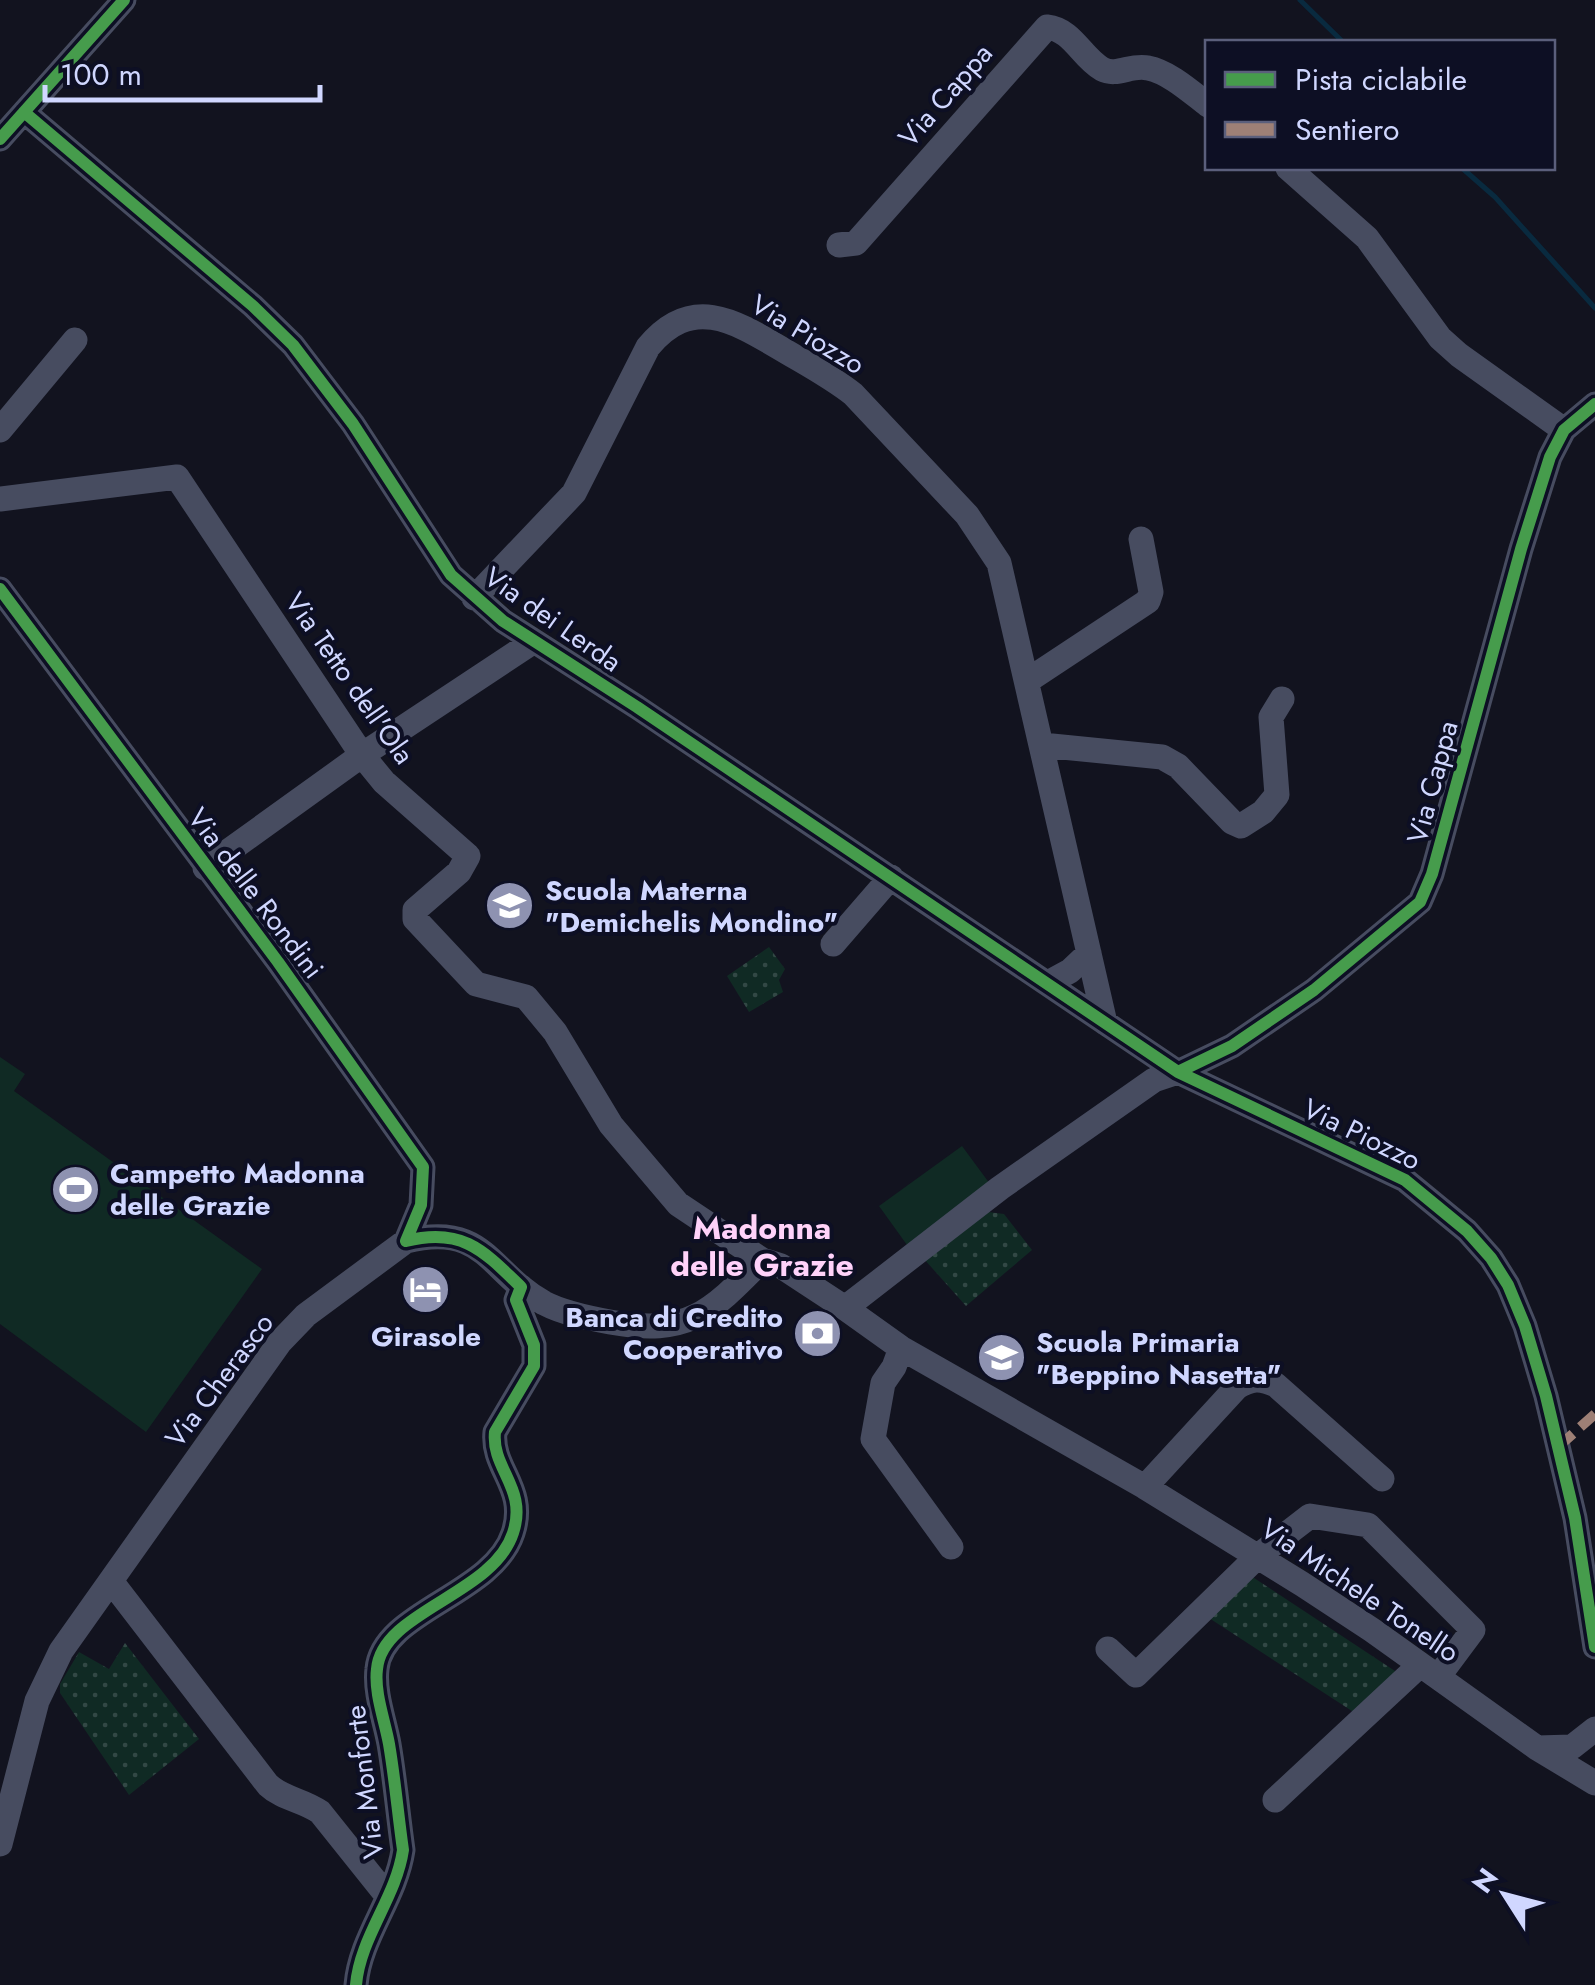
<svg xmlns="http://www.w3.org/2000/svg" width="1595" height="1985" font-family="Jost,sans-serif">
<defs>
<pattern id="grass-dots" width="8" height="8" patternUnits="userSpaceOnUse" patternTransform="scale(2.5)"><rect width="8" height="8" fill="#102a24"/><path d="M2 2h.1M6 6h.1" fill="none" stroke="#324845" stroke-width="1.8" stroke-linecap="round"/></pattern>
</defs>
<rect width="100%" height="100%" fill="#12131f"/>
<path fill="url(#grass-dots)" d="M769,947L785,969L779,980L783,992L749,1012L727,976Z
M981,1211L1004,1214L1032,1250L966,1306L924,1259Z
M1251,1576L1398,1673L1355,1713L1209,1618Z
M125,1643L199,1739L129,1795L60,1693V1684L79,1652L109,1669Z"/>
<path fill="#102a24" d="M0,1057L25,1074L14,1091L262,1269L146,1432L0,1324Z
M962,1146L990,1184L907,1245L879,1206Z"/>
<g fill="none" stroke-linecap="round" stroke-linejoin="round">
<path stroke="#092a3f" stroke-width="5" d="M1300,0L1343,42
M1462,168L1495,197L1595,308"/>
<path stroke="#474c60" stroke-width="25" d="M24,112L253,306L293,345L353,424L451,575L503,621L637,707L1178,1072L1405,1180L1467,1231L1491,1258L1508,1285L1525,1326L1546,1396L1575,1518L1595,1647
M0,139L124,0
M1288,168L1367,238L1440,338L1459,355L1564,430
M839,245L856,243L1047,27C1073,30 1081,57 1102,69C1117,77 1131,64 1148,68C1169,72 1191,92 1208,105
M0,430L75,340
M0,499L177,477L362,755L384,782L468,856L459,872L415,910V919L476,984L526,997L555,1032L611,1125L678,1204L762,1260L781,1266L845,1308L1000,1188L1154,1080L1178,1072L1232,1046L1314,990L1420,902L1432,874L1521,549L1550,457L1564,430L1595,404
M0,589L278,962L423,1167L421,1205L406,1241
M474,598L574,493L648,347C691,295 733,320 780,348C805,363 830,376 853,394L967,515L999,563L1105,1023
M1027,681L1148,601L1151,592L1141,539
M1042,745L1162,757L1178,766L1232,822L1241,826L1263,812L1277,795L1271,717L1282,699
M205,868L362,755L534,641
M833,944L891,877
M1048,983L1070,971L1089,953
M845,1308L901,1348L1145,1487L1302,1584L1372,1630L1537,1748L1595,1783
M901,1348L894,1367L883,1383L873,1439L951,1547
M1145,1487L1237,1387C1252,1378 1260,1378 1276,1385L1382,1479
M111,1581L268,1785C283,1799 303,1800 320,1812L388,1897
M1108,1649L1136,1675L1258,1556L1310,1516L1368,1525L1473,1630L1438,1677
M1537,1748L1572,1747L1595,1729
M1275,1800L1420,1665
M0,1844L37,1701L61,1651L280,1342L306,1315L406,1241C486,1222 487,1271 544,1303C563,1313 588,1318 610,1322C688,1336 710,1313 762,1260
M356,1985C360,1937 396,1898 403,1850C398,1815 395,1779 389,1744C385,1721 374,1693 377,1669C382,1611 493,1595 513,1533C528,1488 491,1469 495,1432L534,1366V1345L516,1300L521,1287"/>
<path stroke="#9e8076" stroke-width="10" stroke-dasharray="20 10" stroke-linecap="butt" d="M1558,1447L1595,1414"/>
<defs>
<path id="cycleway" d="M24,112L253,306L293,345L353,424L451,575L503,621L637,707L1178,1072L1405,1180L1467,1231L1491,1258L1508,1285L1525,1326L1546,1396L1575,1518L1595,1647
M0,139L124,0
M0,589L278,962L423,1167L421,1205L406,1241
M1178,1072L1232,1046L1314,990L1420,902L1432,874L1521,549L1550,457L1564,430L1595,404
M356,1985C360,1937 396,1898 403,1850C398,1815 395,1779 389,1744C385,1721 374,1693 377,1669C382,1611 493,1595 513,1533C528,1488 491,1469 495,1432L534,1366V1345L516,1300L521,1287C483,1250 462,1227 406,1241"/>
</defs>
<use href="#cycleway" stroke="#0d0f24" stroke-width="19"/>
<use href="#cycleway" stroke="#469c4c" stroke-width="12"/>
</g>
<defs>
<symbol id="school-disc" viewBox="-11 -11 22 22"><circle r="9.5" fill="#8e92b1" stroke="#0d0f24"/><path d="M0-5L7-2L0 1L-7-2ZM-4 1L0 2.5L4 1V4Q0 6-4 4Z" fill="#fff"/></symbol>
<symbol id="stadium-disc" viewBox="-11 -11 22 22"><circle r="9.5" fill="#8e92b1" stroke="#0d0f24"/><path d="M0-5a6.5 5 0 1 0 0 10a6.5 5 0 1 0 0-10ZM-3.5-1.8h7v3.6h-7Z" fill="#fff"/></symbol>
<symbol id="hotel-disc" viewBox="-11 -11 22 22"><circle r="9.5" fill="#8e92b1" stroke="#0d0f24"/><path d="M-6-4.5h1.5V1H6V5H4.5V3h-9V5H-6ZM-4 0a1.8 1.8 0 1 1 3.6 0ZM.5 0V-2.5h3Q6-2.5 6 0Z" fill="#fff"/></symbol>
<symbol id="bank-disc" viewBox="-11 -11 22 22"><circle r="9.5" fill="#8e92b1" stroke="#0d0f24"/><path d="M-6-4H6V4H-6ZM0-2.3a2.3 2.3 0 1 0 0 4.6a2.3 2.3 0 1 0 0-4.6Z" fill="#fff"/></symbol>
</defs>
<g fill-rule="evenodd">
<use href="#school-disc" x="482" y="878" width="55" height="55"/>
<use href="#stadium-disc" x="48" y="1162" width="55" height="55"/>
<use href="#hotel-disc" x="398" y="1262" width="55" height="55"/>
<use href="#bank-disc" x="790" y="1306" width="55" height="55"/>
<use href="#school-disc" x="974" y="1330" width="55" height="55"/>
</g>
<g text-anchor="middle" stroke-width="8" stroke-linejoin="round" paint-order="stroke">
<g font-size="28" fill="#d0d7ff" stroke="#0d0f24">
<text transform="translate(945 95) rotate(-49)" y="10">Via Cappa</text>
<text transform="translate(808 334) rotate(31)" y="10">Via Piozzo</text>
<text transform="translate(553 619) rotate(35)" y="10">Via dei Lerda</text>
<text transform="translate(350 678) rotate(55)" y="10">Via Tetto dell'Ola</text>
<text transform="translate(1432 782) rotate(-75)" y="10">Via Cappa</text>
<text transform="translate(256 893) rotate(53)" y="10">Via delle Rondini</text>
<text transform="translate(1362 1134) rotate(26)" y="10">Via Piozzo</text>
<text transform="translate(219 1380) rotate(-53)" y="10">Via Cherasco</text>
<text transform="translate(1360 1590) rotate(34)" y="10">Via Michele Tonello</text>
<text transform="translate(364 1782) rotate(-97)" y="10">Via Monforte</text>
</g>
<g font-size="28" font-weight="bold" fill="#d0d7ff" stroke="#0d0f24" text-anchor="start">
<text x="545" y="900">Scuola Materna<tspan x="545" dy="32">"Demichelis Mondino"</tspan></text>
<text x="110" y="1183">Campetto Madonna<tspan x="110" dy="32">delle Grazie</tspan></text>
<text x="783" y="1327" text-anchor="end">Banca di Credito<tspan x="783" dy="32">Cooperativo</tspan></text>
<text x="426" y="1346" text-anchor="middle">Girasole</text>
<text x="1036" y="1352">Scuola Primaria<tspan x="1036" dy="32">"Beppino Nasetta"</tspan></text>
</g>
<g font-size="32" font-weight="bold" fill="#ffd2fa" stroke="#0d0f24">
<text x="762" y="1239">Madonna<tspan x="762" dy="37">delle Grazie</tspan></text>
</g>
</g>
<rect x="1205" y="40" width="350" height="130" fill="#0d0f24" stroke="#5b5f7c" stroke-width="2.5"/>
<rect x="1225" y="72" width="50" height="15" fill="#469c4c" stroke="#5b5f7c" stroke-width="2.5"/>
<text x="1295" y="90" font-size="30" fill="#d0d7ff">Pista ciclabile</text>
<rect x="1225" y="122" width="50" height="15" fill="#9e8076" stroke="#5b5f7c" stroke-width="2.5"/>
<text x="1295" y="140" font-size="30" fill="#d0d7ff">Sentiero</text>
<g transform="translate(1505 1895) rotate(306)" stroke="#0d0f24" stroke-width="8" paint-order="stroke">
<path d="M0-8L18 38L0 25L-18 38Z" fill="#d0d7ff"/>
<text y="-15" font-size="28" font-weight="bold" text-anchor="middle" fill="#d0d7ff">N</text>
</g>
<path d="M45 85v15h275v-15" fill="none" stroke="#d0d7ff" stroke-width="5"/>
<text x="60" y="85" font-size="30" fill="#d0d7ff" stroke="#0d0f24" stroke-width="8" paint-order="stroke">100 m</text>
</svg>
